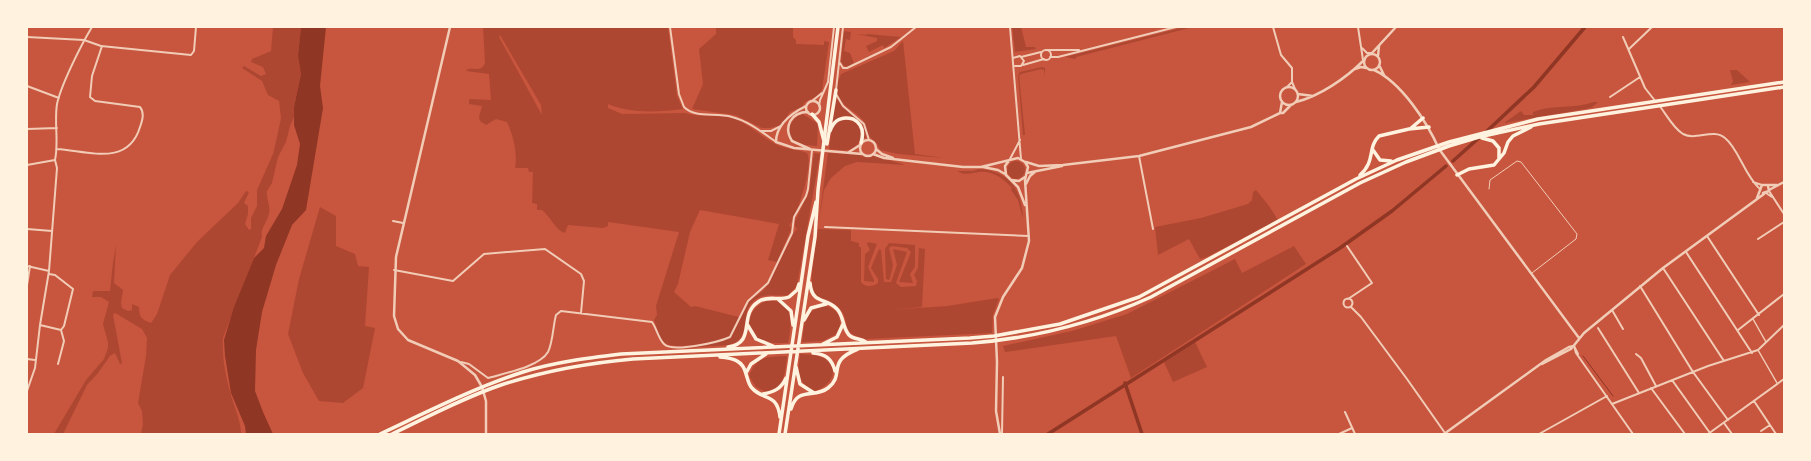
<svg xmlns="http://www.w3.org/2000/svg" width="1811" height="461" font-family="Karla,sans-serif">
<rect width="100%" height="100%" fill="#c8553d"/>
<path fill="#ae4732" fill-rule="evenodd" d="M273,27H301L298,56L301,74L294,107V117L290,126L286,142L278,157L272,183L267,191C266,199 271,206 269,214C267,223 260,228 262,237L223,338C222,356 225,374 230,391C233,405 241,419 241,434H141L143,424L142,411L138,403L146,356L147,338L142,329L115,313L113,315L122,363L120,364L115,353L110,356L98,373L87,385L63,434H54L86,380L104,359L108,348V342L103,324L109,302L101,297H92L93,291H110L113,263L116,245L114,283L123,290L121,303L122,308L128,311L132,310V304L139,307C139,317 142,320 151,323L157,314L170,275L197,242L238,203L246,191L249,192L244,203L248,206V214L245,224L249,230L251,229V218L257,206V190L273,154L277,137L281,118L279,101L268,95L262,81L242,68L244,66L261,76L266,74L263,67L251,62L252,59L271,51Z
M483,27H668L677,96L683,109C658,112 631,114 608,104V108L622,114L685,113C700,118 716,114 732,118C749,123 761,137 777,145C787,149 798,149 807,153C814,165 797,215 789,226L792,227L777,262L768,260L779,224L700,210L690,232L678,284L674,292L691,307L695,306L739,317L735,330L730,337C718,341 674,351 665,343C659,339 657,327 654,320L657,315L656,306L679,232L608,222V226L603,228L568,225L565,233C555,230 551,217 542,210H537V204L532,203L533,172H529L528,168H515C518,154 513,135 507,122L496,119L486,125L480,121L479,117L482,106L469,104V99L491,100L489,74L466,71L468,69C476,68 481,72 485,63ZM500,35L541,105L542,115L499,37Z
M716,27H793V37L796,40V44L824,45V41L829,42L822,90L817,96L805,102L802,107L790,112L781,125L770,128H762L735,115L692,109L703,84L699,49L716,34Z
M1012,27H1021L1026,47H1035L1036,49L1015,52Z
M1185,27H1193L1076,57V59L1065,57Z
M844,31L851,32L850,40L846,39L844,51L850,53L854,63L847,67L843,65L841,61Z
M856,34L867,35V34L901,37L884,48L883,45L869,52L866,46L877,41V38Z
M903,41L915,154L944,158L898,154L880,150C877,141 874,142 869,136C866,131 867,124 862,119C847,104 829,102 841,74L894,51Z
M1042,67L1045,68V77L1044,70L1041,69L1021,74L1019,76L1025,135H1023L1018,76L1020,72Z
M1730,70H1737L1750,82L1731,85L1733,81Z
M836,97C844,114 866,117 866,138H864C866,119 845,108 832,123Z
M1594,102H1598L1591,108L1504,123L1521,111L1524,115H1533V112C1553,104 1575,109 1594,102Z
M803,114L818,124L817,146C810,145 803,146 797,143C783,135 790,117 803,114Z
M841,119C845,120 851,119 854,121C866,127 862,145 851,149C845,152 835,149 829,149L832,126Z
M814,153L820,154L797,286L788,295C779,297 769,293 760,297C735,308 756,338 729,345L683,348L731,337L749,301L763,291L769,283L793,234L797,229L795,226V221L809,192Z
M828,153L859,154L864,157L875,156L906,165L857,162L845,166L831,178L824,190L818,226Z
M1007 170a9 9 0 1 1 18 0a9 9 0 1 1-18 0Z
M979,169C1010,171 1022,190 1023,219L1018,200L1011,190L1012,188C1004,179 992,170 979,172C973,173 964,176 957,171H973Z
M1256,190L1269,206L1278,220L1207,257L1200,259L1189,239L1158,255L1155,227L1201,218L1248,204L1252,200L1253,192Z
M320,207L336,216V246L355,254L358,266L369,267L365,326L375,328L363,388L343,403L319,401L303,373L288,334L299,279Z
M818,229L851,230V241L859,243V247H861V282C864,287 873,287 878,283V279L871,268L879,249L881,250L884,282H891L897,265L893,249L907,252L896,283L901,287L916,286L917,281L914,275L918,268L919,248L925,249L922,307L890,310L947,306L998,298L999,299L993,315L992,333L865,339C838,332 852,323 840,309C834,301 823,302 816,296C806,285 817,244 818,229Z
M868,242L877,244L868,267L874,280V282L864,281L865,254L870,250L867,244Z
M889,243L915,245V267L910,274L913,283L899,282L911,252L907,248L892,246L889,248L893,265L890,278L889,280L886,279L885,249Z
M1294,246L1306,264L1131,378L1116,336L1005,352L1003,346L1072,331L1127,314L1235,259L1242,273Z
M770,300C795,304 792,323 788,343C778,343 767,344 757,338C740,326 753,303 770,300Z
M824,306C839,308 843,320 838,333L823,341L802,342C805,322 803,312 824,306Z
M1195,342L1207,367L1173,382L1164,362Z
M800,354C808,355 818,354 825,359C842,370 829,387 815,391C796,382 798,373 800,354Z
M787,356C785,371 785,391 766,392L756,387L749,376C757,355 768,357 787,356Z"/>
<path fill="#8f3625" d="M301,27H326L320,86L323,108L306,210L292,225L276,265L262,312L256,350L255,391L263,412L273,434H246L245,426L231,393L225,356L224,340L234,307L254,258L264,248L266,236L282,209L297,165L300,144L294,125V107L301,74L298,56Z"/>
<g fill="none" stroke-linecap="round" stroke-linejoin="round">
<path stroke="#8f3625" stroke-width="1" d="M1583,356L1613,396"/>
<path stroke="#8f3625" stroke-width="3.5" d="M1486,132L1534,87L1585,27
M1453,161L1481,136
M1125,383L1142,434
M1048,434L1340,248L1392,211L1446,166"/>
<path stroke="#f1ccb7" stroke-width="1" d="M1489,189L1490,180L1517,161L1521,162L1577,234L1576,239L1532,273"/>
<path stroke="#f1ccb7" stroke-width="1.5" d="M1753,319L1766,342
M1758,350L1777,383"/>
<path stroke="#f1ccb7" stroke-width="2" d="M670,27L679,94L684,107C696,119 716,112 732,117C748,121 762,132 776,142
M1010,27L1021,159
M1273,27L1281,55L1292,68V82L1295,89
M1358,27L1363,60
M27,37L84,40
M1623,37L1645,88L1656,102
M84,40L101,46L191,55L194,51L196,27
M1362,48L1367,53H1371
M1629,49L1652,27
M1047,50H1079
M1041 55a5 5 0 1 1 10 0a5 5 0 1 1-10 0Z
M1021,57L1041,52
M1050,57H1058L1176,27
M1013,58L1020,56L1024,61L1021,66H1015
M840,63L843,68H847L891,47L916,27
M1023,65L1044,59
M27,86L59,98
M1287,87L1292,82
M836,90L843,27
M836,94L843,106L864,124L869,140
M1610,97L1640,77
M812,101L822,93
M1659,105C1666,114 1673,128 1683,134C1696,141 1713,128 1725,138C1739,149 1744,175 1760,189
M819,106L820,100L828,82L834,27
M27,129L57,128
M760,131H771L781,126
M57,149C88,151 128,167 140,127C142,121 145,113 140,107L95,101L90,97L92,76L102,46
M1139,156L1153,229
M1010,159L1020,140
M55,160C59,142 54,123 57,104C61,85 81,45 92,27
M27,165L55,160
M1753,182L1762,185
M1769,191L1784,214
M1766,193L1772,197
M393,221L403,223
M825,227L1029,236
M27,229L52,231
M1707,236L1759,315
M1758,239L1784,222
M1347,246L1372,283L1348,299
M1686,252L1752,353
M27,266L49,271
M1663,268L1724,361
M394,270L453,281L484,254L545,249L581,274L584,281L581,313
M49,274L55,275L73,289
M27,285L30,266
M1640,286L1693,372L1728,420
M1343.5 303a4.5 4.5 0 1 1 9 0a4.5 4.5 0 1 1-9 0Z
M1351,307L1361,317L1407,379L1445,433
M1612,310L1623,329
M40,325L61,330L64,341L58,364
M1598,328L1639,393
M61,330L64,326L73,289
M1738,330L1784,294
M1574,346L1576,353L1633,434
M1574,346L1578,354
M1636,354L1641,358L1656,386
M27,359L35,360
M461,362L469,364L488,378C505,373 539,367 548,352C553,342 553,326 556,315L561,311L652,322C657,329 658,338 664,344C673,353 719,342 730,337L748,301L768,283L792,233L794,217L806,196L808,189L812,150
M1672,380L1710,433
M1651,388L1685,434
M27,391L35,368L40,325L49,271L57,168L55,160
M1754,401L1776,434
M1612,404L1708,366L1758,350L1784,325
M1345,412L1355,434
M1724,423L1732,434
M1761,431L1770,425
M1002,434L1003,377
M1339,434L1352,428
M1539,434L1607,396
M1708,434L1784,379"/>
<path stroke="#f1ccb7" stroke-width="2.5" d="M450,27L396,257L394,316L398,329L408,340L458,361L475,375L482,387L486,401V434
M1372,53L1396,27
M1364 62a8 8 0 1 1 16 0a8 8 0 1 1-16 0Z
M1378,56L1379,46
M1379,65L1384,75
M1355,69L1361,67L1366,68
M1374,70C1401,82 1427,122 1439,149L1579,338
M1280 96a9 9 0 1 1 18 0a9 9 0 1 1-18 0Z
M1298,94L1313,96
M806 108a7 7 0 1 1 14 0a7 7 0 1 1-14 0Z
M1296,102C1320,96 1346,78 1363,61
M806,106C792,113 776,124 776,142L794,148L862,154
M808,112C791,112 783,127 792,141L810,149
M1280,113L1282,102
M860 148a8 8 0 1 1 16 0a8 8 0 1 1-16 0Z
M876,149L882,154L893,158
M849,152L860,145
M873,154L884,158L963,167H981L1018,158L1025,162L1028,167L1025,180L1029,241L1022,268L1003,297L995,317L997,362L996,411L1000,434
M1008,162L1005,166L1006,175L1018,187L1025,205
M1026,162L1039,166L1063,165L1139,156L1251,127L1280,113H1283L1291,105
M983,167L998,170L1005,174
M1027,173L1062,166
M1011,180L1019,181L1025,177
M1026,184L1030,176L1036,171
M1769,190L1784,182
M1763,193L1769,191L1768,186
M1757,198L1762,185H1777
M1542,364L1571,349L1584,333L1663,268L1764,194
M1444,434L1546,360L1569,347L1574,346"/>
<path stroke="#fff3e0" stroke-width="3.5" d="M812,114L819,122L824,141
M1410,129L1423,118
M830,131C834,120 841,116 853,119C863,124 864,133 861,143
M1482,138L1493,141L1499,148V158
M827,144L836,90
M1373,150L1380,160L1391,161
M1360,175C1376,161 1367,148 1379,136L1409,129L1429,127
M1457,175L1469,169L1494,165L1504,153L1508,142L1513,136L1531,127
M810,283C812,305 826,297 837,309C844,316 842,327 849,335C854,340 861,338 866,342
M779,300L791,311L793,325
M804,320L811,308L826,304
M747,324L756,339L773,346
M823,344L837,337L843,324
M728,347C757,343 738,315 758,302C767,295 779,301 789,297L797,290L799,284
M813,353C826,354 832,359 835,371
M720,357C732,358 743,360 746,374C748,379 748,384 752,388C763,401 777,392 780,417
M796,367L800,384L814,393
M746,373L751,364L766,354
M763,394C774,392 781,389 786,378
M791,409C798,386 814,399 828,388C846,374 825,362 858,349
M380,434C427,412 474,388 523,372C555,362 588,358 621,354L970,338L994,336L1060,324L1139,297L1356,179L1397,160L1449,142L1538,119L1784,82
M392,434C427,417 463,398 501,385C544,371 588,363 633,359L972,343C1034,338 1094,323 1151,297L1360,183L1406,162L1449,146L1479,137L1539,124L1784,87
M779,434L808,236L816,202
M785,434L815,237L818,190L838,27"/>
</g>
<rect width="1811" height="461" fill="none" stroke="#fff3e0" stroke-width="56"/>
</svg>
